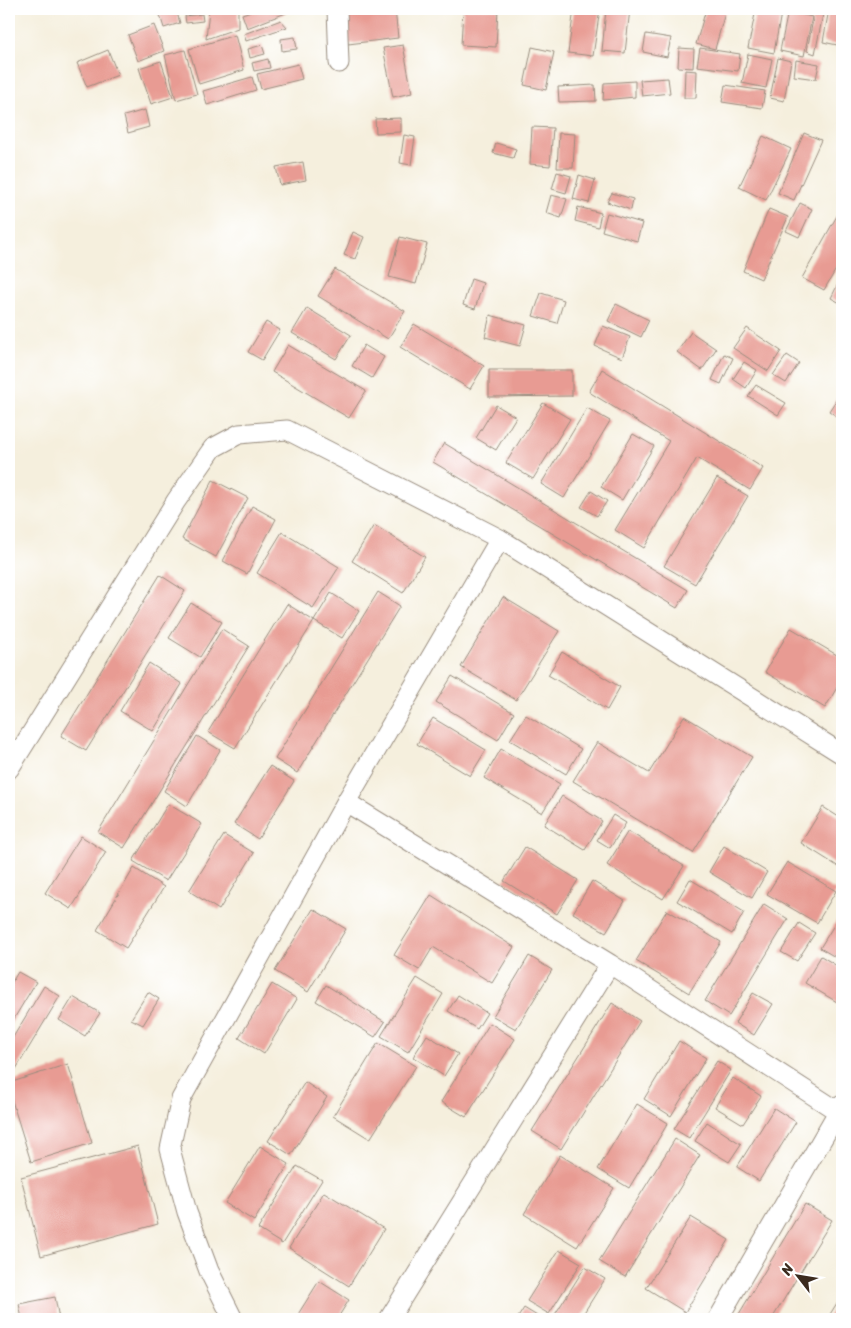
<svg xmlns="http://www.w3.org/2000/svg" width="851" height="1328" font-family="Sriracha,sans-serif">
<rect width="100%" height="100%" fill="#fff"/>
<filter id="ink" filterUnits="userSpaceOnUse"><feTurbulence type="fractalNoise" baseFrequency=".02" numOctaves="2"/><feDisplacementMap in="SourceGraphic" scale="10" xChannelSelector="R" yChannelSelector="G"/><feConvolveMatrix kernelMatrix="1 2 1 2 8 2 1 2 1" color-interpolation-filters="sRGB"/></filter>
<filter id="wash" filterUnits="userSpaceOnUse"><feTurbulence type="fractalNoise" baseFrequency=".0096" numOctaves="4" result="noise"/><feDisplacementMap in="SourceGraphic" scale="20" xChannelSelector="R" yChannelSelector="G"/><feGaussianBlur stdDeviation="1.12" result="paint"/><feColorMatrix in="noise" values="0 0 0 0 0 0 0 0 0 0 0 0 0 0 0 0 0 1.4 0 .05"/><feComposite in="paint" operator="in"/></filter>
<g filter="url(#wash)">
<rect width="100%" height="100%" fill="#f5efdd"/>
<g id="blocks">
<path fill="#e89b93" d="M158,9H176L180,23L164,28Z
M209,9H238V28L206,39Z
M257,9H290L291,11L247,28L242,14Z
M343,9H395L398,38L348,44Z
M463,9H498L496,47L461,45Z
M574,9H600L593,56L568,53Z
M606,9H630L625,53L602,51Z
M706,9H726L715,49L696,44Z
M756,9L781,13L774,53L748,48Z
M815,9H824L815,54L807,51Z
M829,9H842V46L823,42Z
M788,11L812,17L804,56L780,51Z
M202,14L203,21L186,23L185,16Z
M281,20L287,27L246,41L244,34Z
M154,25L164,51L138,61L128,35Z
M646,34L671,38L667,57L643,52Z
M235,35L244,70L199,84L189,49Z
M295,37L297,49L282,51L281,39Z
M262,45L265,54L250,58L248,49Z
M403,45L412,93L393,97L383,48Z
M532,47L554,52L546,90L524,85Z
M679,48L694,49L693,68L678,67Z
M700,48L740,54L738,71L697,66Z
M108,50L118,75L87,87L77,63Z
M185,50L197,94L176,100L165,55Z
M748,54L772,59L766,88L742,83Z
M778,58L791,61L784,101L770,98Z
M268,59L270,68L254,71L252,63Z
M796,60L819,64L816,79L794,76Z
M161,61L173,97L151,104L139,68Z
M298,64L302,79L261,89L257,74Z
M685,70L697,71L696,98H684Z
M252,77L256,90L207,105L203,91Z
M668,78L670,93L642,96L640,80Z
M635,81V97L603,100L604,83Z
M595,85L596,101L559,102L558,87Z
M725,85L765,91L762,108L722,102Z
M145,110L149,127L128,133L124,116Z
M401,118V132L376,133L375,119Z
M532,127L553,128L550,166L530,164Z
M559,133L575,134L573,168H557Z
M804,133L821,140L794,200L778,193Z
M404,135L415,137L411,165L400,163Z
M763,136L791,149L766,200L739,187Z
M496,143L516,149L513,158L493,153Z
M303,162L306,180L280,185L276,167Z
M557,172L571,176L566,193L552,189Z
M579,175L595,180L589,203L573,199Z
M612,193L633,199L631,210L607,202Z
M551,195L567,199L561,218L546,213Z
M800,203L812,209L799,237L786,231Z
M578,207L601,213L598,227L575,221Z
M842,207V259L824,290L802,278Z
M769,209L788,217L761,279L743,271Z
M607,213L642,223L637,241L602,231Z
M353,232L364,237L355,259L344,255Z
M400,237L427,244L416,284L389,277Z
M335,269L405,311L388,339L318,296Z
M842,276V304L831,298Z
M471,279L483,283L475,309L463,305Z
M541,293L564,300L557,323L533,316Z
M616,304L649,320L641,337L608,321Z
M307,308L351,335L336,359L292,333Z
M490,315L526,325L520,346L485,337Z
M266,322L280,330L262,360L248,352Z
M414,324L484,366L470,389L400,347Z
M603,326L630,337L622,358L595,346Z
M747,328L781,351L768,371L733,348Z
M691,332L716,349L702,370L677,352Z
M288,345L366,391L349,418L272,372Z
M364,345L384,357L372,378L352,366Z
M724,354L733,358L721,384L712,380Z
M787,355L799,363L786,383L773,375Z
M744,362L757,370L746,388L733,379Z
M602,369L763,468L750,490L697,458L644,548L615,530L669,441L589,392Z
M489,370H572V396L489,397Z
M756,385L786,403L778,415L748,396Z
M842,391V420L829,411Z
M543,403L570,419L533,479L506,463Z
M496,405L516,417L496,450L476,438Z
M587,408L610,421L564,498L541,484Z
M633,434L654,446L622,500L601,487Z
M444,443L688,590L677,608L433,462Z
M717,478L748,496L695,584L664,566Z
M213,480L248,498L216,557L182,539Z
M591,491L607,501L597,516L581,507Z
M252,506L276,519L247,574L223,561Z
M374,525L425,557L403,593L352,561Z
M282,532L339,567L313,608L257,573Z
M160,575L185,591L86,751L61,736Z
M378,592L400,606L297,773L275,759Z
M331,593L359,611L342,638L314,621Z
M503,597L559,631L516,700L461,667Z
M191,603L222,622L200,657L169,638Z
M287,604L314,621L235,748L208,732Z
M791,628L842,658V679L825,708L765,672Z
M222,629L249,646L124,848L98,832Z
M562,652L620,687L607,710L548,675Z
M149,663L182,684L153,731L120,711Z
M452,676L514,713L498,740L436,702Z
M526,715L581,749L566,774L510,740Z
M684,716L752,757L693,853L573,781L597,742L649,773Z
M433,718L486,750L470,776L417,744Z
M197,736L220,750L187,806L164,791Z
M501,749L560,784L542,813L484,778Z
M270,766L294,781L258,839L234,824Z
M562,796L602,821L585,850L544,825Z
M168,804L202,824L166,881L133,861Z
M823,807L842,819V869L801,843Z
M613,815L626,823L610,848L597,840Z
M628,831L684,866L663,899L607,865Z
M224,835L254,853L219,910L189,891Z
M81,836L106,852L71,909L45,893Z
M724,846L767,872L752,898L709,872Z
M525,847L578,880L557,914L504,881Z
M787,862L836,891L817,923L767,894Z
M134,868L164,887L126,948L97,930Z
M690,879L744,912L732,934L677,901Z
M592,881L625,901L606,932L573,913Z
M431,895L514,947L492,983L433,947L419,970L394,955Z
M764,904L788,919L729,1016L705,1001Z
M313,909L346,929L308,992L275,971Z
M667,910L721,942L689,993L636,961Z
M842,912V961L820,948Z
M799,923L815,933L797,961L781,952Z
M529,956L552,970L516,1029L493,1016Z
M821,956L842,969V1005L805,983Z
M18,972L36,982L9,1027V987Z
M417,978L443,994L408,1052L381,1036Z
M272,984L297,999L264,1054L239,1038Z
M326,985L385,1022L375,1037L316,1001Z
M44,986L60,996L16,1069L9,1065V1044Z
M148,992L159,999L143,1025L131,1019Z
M753,993L773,1004L754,1035L735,1023Z
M458,995L487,1013L477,1029L448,1011Z
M73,997L100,1013L85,1036L59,1020Z
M612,1003L640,1021L561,1149L532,1131Z
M490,1023L515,1039L466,1117L441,1102Z
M427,1035L458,1054L444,1076L413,1057Z
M679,1041L706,1058L671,1116L644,1099Z
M378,1043L416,1066L370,1139L333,1116Z
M717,1061L731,1070L689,1138L674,1129Z
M68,1064L92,1143L31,1162L9,1091V1083Z
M733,1078L761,1096L743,1124L715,1107Z
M305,1082L327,1097L291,1155L268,1141Z
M637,1104L668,1123L629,1188L598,1169Z
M774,1108L796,1122L759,1181L737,1167Z
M707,1122L741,1144L729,1162L695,1141Z
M675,1139L700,1155L625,1277L599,1261Z
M138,1146L158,1224L41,1256L21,1177Z
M260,1146L289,1164L254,1221L225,1203Z
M560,1155L614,1188L577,1247L524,1214Z
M297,1166L322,1180L282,1244L258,1229Z
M324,1192L384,1229L349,1286L289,1248Z
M805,1204L832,1220L772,1319H736Z
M691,1217L729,1240L685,1312L646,1288Z
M559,1250L581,1263L549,1314L527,1301Z
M585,1267L605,1279L580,1319H559L554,1316Z
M319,1281L349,1300L337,1319H295Z
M842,1295V1319H827Z
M55,1297L59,1319H22L19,1304Z
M524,1308L542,1319H517Z"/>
</g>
</g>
<g filter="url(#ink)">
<use href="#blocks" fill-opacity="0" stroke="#988c7e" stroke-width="1"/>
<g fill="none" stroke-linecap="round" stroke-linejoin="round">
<defs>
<path id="minor" d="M337,9L339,63
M9,769L176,501L213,448L239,434L287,430L500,539L842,754
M346,802L610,964L839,1112
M233,1319L209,1271L187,1212L170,1149L181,1099L346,802L500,539
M389,1319L610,964
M718,1319L842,1105"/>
</defs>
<use href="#minor" stroke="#988c7e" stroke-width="21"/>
<use href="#minor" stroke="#fff" stroke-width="19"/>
</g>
</g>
<rect width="851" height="1328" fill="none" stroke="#fff" stroke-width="30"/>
<g transform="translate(798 1276) rotate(301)" stroke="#ffffff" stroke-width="4" paint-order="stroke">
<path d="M0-4L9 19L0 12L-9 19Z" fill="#3b2a1e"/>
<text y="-8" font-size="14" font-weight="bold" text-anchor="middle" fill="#3b2a1e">N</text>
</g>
</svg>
